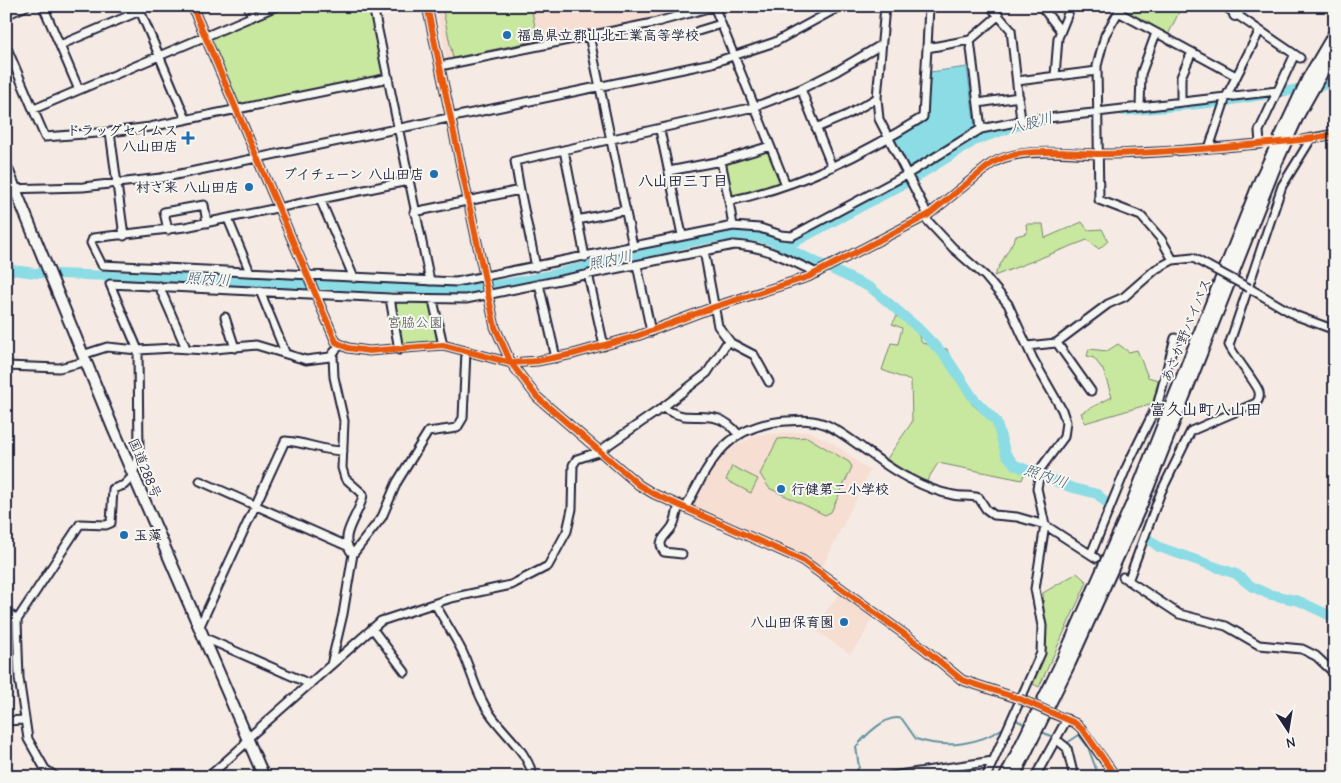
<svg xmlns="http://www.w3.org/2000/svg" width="1341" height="783" font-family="'Comic Neue','Klee One',sans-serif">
<rect width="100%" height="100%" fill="#f6ebe4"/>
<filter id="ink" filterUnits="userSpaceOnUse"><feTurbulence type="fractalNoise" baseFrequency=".02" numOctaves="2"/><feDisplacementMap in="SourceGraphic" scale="10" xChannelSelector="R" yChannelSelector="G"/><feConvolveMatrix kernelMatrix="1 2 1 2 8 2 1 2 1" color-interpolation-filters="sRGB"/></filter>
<g filter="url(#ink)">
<path fill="#f6ded3" d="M436,6H702L681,13L450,61L446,58Z
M808,431L833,443L870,471L822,568L724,519L692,506L711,471L729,449L757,435Z
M841,591L873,616L862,639L850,654L813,629Z"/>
<path fill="#c8e79f" stroke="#75846d" d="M284,6H369L384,76L240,106L209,37Z
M442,6H531L536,32L525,43L453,58Z
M1129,6H1180L1181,8L1168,35L1125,11Z
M767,151H770L780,181L777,184L734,196L730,194L725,165L726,162Z
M1082,222L1088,230L1102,229L1108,241L1099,249L1087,240L994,276L1016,236L1027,233L1026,224H1043L1045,238Z
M394,301L430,304L437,342L403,346L393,303Z
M897,316L915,328L922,343L947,349L954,370L971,399L972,404L994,423L1010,457L1026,470L1022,480L938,463L925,484L884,463L912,422L911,381L882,370L891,343L898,344L902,328L892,324Z
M1118,344L1129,352L1137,350L1148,377L1158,380L1153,403L1085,423L1081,413L1112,397L1103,370L1094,358L1087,356L1089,349L1107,351Z
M807,437L849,462L852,467L831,512L825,515L769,488L760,474L778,439Z
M732,466L758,479L751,493L726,480Z
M1077,573L1087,582L1039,687L1033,684L1046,649L1043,593Z"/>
<path fill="#8bdce5" stroke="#6192a1" d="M967,67L975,127L909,167L893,139L926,119L930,72Z"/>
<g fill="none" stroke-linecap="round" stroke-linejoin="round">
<path stroke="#6192a1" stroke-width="2" d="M1014,719L1026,725
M1042,732L1055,738
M1067,743L1079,735L1088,747L1099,777
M853,777L859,767L856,747C865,736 887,713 902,719L916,739C946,749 978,745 1005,727"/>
<path stroke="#8bdce5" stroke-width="10" d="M1123,111L1220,102L1335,83
M785,247L911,180L976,140L1030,121
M6,269L35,273L456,290C522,285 589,265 654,251C691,242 733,229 770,240L871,288L917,327L947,358L974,399L996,421L1006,454L1015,465L1070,487L1097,494L1107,503
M1147,538L1159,547L1236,574L1251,586L1268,594L1299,601L1335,618"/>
<path stroke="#ccc3c2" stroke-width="7" stroke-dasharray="7 3.5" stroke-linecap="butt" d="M1300,58L1333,80
M1260,144L1302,140"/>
<defs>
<path id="minor" d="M43,6L79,90
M138,6L186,119
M192,6L336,342L348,348L369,351L443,345L511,363L537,361L573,354L637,336L714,307L808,277L928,215L991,164C1018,146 1070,154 1100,154C1153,154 1207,148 1260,144L1259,131L1294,56
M248,6L252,17
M373,6L430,281
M427,6L495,327L511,363L537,397L639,485L654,494L802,560L922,647L962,680L1020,699
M714,6L786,185
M885,6L877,98L879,119L928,215
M990,6L1011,30L1021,121
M1041,6L1060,30
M1122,6L1105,35L1097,66L1099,200L1141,216L1161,239L1173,260
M1224,6L1300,58
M1118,12L1236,76
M6,15L26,6
M698,31L721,24
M589,35L633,246
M970,40L981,129
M60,45L140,11
M6,46L45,137L110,132L150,127L389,78
M927,48L929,6
M440,66L653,23L716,6
M1055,76L1058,38L1071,6
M1333,80L1335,82
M1017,81L1097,71
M801,89L832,167
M1181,102V77L1192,52
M978,103L1019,97
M1140,107L1141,74L1156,33
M34,109L277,6
M1097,112L1277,91
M816,128L847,115L877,98
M660,130L682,235
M110,132L124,236
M1302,140L1335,134
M1209,148L1226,97L1259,32
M564,150L585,257
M721,161L729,201
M669,171L721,161L770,146
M408,181L185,227L93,238L91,243L102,265L456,282L733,226L729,201C800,186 862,155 923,117L927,48L970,40L998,16
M6,189L83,187L161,178L712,63L775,42L841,6
M520,190L536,267
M320,199L354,278
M414,212L520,190L515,161L754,107L801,89L837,71L881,45
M924,217L953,248L985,276L1008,304L1033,359L1062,410L1066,422L1064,437L1041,468L1037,488L1045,525L1035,589L1042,626L1041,653L986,777
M228,219L250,272
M577,220L626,210
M733,226L760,228L781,235L792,236L906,175L981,129L1021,121L1093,113
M168,230L164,212L204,205L207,223
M704,251L718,326L731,343L754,355L769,382
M637,265L651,332
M588,274L604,346
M539,284L556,358
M159,286L186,348
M1249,288L1297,316L1335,330
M260,291L285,352
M390,298L399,350
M433,300L443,345
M225,317L235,348
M1057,343L1091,391
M1027,346L1056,343L1108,304L1124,297L1156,269L1173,260L1193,258L1208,266
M82,355L107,347L138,350L173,348L205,350L256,345L306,360L330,357L340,345
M333,356L334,377L344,421L342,468L345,478L363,494C362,513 335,536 353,554
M6,366L59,368L80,363
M662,408L707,373L728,341
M133,474L139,455L138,350L110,284L390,298L466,299L734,245C765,246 789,260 817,273
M200,481L347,546
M679,504C677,511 676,521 672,527C666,536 656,541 664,552L682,554
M686,507C711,459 727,425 786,421C801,420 813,419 827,425C857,440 880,465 910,479C923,486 938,492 953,495C962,497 971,495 979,498L986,509L994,515L1017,517L1045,525L1096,558
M1091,554L1127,466L1158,403L1175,338
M1123,577L1179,614L1226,626L1259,645L1302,649L1316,656L1335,674
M1128,581L1161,492L1191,431L1256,403C1259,400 1260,397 1259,392C1258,385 1235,358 1229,345L1282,186L1311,139
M435,604C444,620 454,635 462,651C470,668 475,688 484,704C498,731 527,747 533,777
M6,611L17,620
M199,628L285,441C306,442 322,451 343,451
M372,628L405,672
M203,637L310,684
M331,665L343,614L353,554L382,517L397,482L428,432L457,428L463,418L466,351
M1056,715L1075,723L1081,728L1116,777
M6,721L24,720
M1057,740L1067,748L1074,777
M56,777L45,769L28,739L19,678L17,620L80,524L106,525L111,523L113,489L124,485L130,479
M208,777L244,745L248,738L381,621L451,598L511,585L548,566L567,531L572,509L573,465L577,459L598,452L662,408C669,411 676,415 684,416C708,418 720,412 738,434
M885,777L993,761
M1035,777L1067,719"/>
<path id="highway" d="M1235,15L1242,6
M6,167L113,428L264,777
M1005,777L1059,667L1131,505L1260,180L1308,78L1335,32
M1014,777L1070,663L1141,506L1277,162L1299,114L1335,50"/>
</defs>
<use href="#minor" stroke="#22223b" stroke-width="11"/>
<use href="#highway" stroke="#22223b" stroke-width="14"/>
<use href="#minor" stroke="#f6f6f2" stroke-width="7"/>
<use href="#highway" stroke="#f6f6f2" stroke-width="10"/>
<defs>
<path id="minor-bridge" d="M1208,266L1249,288
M1020,699L1056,715"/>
</defs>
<use href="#minor-bridge" stroke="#22223b" stroke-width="11" stroke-linecap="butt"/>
<use href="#minor-bridge" stroke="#f6f6f2" stroke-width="7"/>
<defs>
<path id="cycleway" d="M192,6L336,342L348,348L369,351L443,345L511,363L537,361L573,354L637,336L714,307L808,277L928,215L991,164C1017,146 1070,153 1100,154C1149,154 1199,149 1248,145C1277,142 1306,141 1335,134
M427,6L495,327L511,363L537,397L639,485L654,494L802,560L922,647L962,680L1020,699L1075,723L1084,731L1116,777"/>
</defs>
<use href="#cycleway" stroke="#f6f6f2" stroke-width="9"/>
<use href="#cycleway" stroke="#e8590c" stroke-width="6"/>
</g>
</g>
<g fill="#1f6fb2" stroke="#f6f6f2" stroke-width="2">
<circle cx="507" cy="35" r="5"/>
<path d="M185.5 130.5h5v5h5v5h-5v5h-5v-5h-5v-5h5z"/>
<circle cx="434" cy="174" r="5"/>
<circle cx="249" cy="187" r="5"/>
<circle cx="781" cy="489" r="5"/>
<circle cx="124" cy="535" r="5"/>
<circle cx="844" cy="622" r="5"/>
</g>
<g text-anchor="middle" stroke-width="4" stroke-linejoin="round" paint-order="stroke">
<g font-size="14" font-weight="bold" fill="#22223b" stroke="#f6f6f2" text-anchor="end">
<text x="517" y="40" text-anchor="start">福島県立郡山北工業高等学校</text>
<text x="178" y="135">ドラッグセイムス<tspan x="178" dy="16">八山田店</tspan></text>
<text x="424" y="179">ブイチェーン 八山田店</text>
<text x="239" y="192">村さ来 八山田店</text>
<text x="791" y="494" text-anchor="start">行健第二小学校</text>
<text x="134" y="540" text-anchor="start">玉藻</text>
<text x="834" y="627">八山田保育園</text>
</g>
<g font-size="14" fill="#4c5354" stroke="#f6f6f2">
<text x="415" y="327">宮脇公園</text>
</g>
<g font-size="14" fill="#22223b" stroke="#f6f6f2">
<text transform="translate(1186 330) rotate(-68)" y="5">あさか野バイパス</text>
<text transform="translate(145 468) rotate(67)" y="5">国道288号</text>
</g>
<g font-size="15" font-style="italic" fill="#425a6e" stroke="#f6f6f2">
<text transform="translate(1031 123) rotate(-16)" y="5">八股川</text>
<text transform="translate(610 260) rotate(-12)" y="5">照内川</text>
<text transform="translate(208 279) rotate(3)" y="5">照内川</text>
<text transform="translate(1046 476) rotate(19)" y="5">照内川</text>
</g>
<g font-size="15" font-weight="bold" fill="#22223b" stroke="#f6f6f2">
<text x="683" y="186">八山田三丁目</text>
</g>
<g font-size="16" font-weight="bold" fill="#22223b" stroke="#f6f6f2">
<text x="1206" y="415">富久山町八山田</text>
</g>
</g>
<rect width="1341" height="783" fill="none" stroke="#f6f6f2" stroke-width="25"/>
<rect x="12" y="12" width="1316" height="758" fill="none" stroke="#22223b" stroke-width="2" filter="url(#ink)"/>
<g transform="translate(1288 730) rotate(168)" stroke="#f6f6f2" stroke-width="4" paint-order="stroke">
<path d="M0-4L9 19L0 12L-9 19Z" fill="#22223b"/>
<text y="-8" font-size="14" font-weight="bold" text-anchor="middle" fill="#22223b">N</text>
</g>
</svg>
